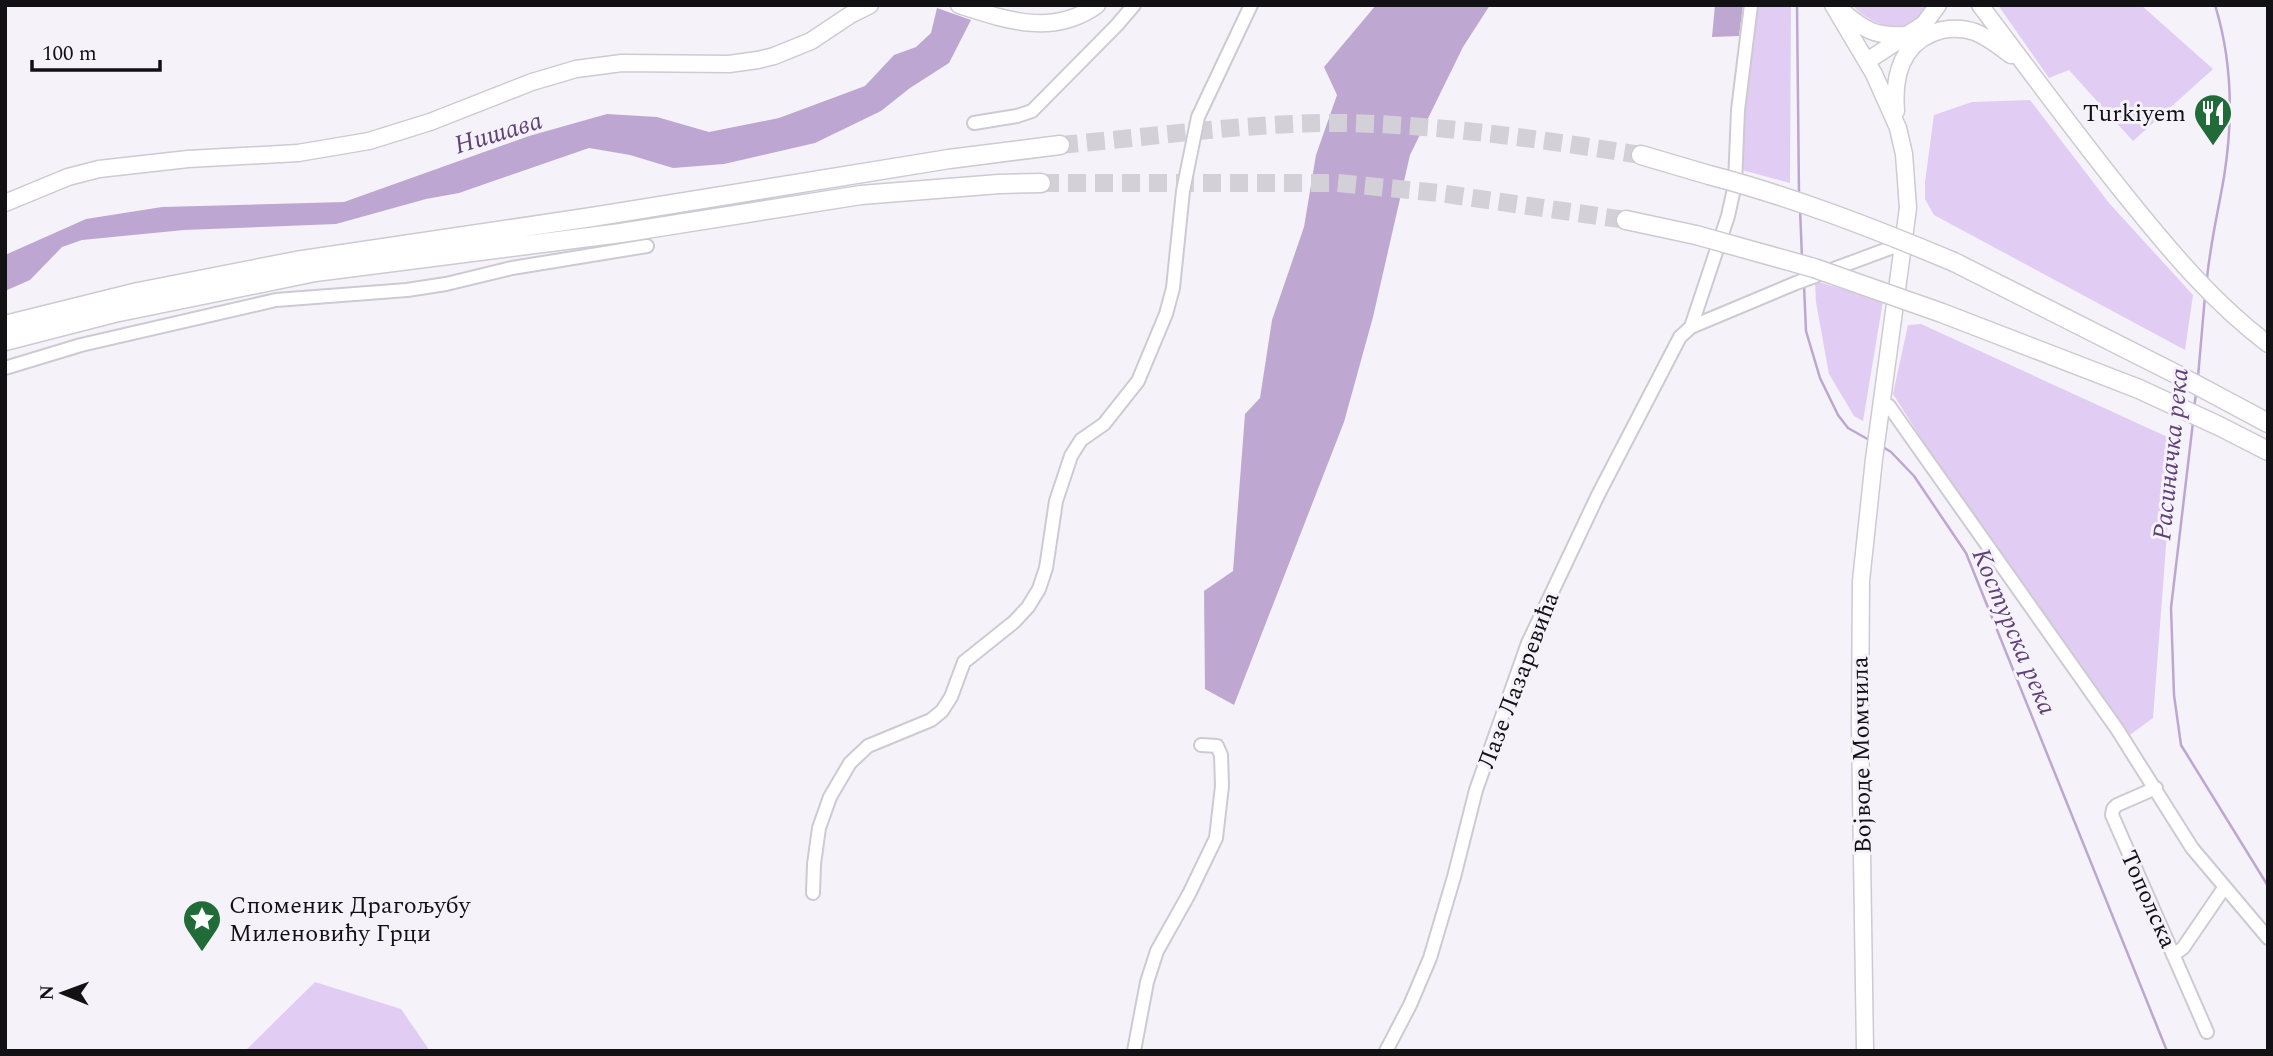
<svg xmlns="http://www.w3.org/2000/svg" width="2273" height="1056" font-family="Spectral,serif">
<rect width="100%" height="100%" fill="#f5f2f9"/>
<path fill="#e1ccf4" d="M1791,5L1790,183L1738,169L1746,78L1756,6Z
M1852,5H1927C1910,40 1873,27 1852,5Z
M1998,5H2141L2213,69L2133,141L2069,70L2049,78Z
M2030,100L2109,203L2193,295L2185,350L1934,215L1925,199V182L1934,115L1972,102Z
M1815,281L1883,301L1863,421L1854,416L1829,374L1816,302Z
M1921,324L2174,440L2153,718L2127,737L1936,462L1893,394L1908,325Z
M315,982L401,1009L430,1051H245Z"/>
<path fill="#bea8d2" d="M1376,5H1490L1463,47L1410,155L1373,317L1344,422L1234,705L1205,689L1204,591L1233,571L1245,414L1260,398L1272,320L1304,227L1316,155L1337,95L1324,67Z
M1715,5H1743L1739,36L1712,37Z"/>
<path fill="#bda7d2" d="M937,8L971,20L949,63L910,88L881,111L815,143L724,164L673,168L630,155L589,148L459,193L426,199L336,224L184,230L82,240L62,247L30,280L5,291V255L86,219L162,207L344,202L529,136L607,114L657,117L709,132L779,118L865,86L894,55L916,47L931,33Z"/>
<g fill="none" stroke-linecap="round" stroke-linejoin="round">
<path stroke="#bda7d2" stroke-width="2.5" d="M1797,5L1799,195
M1800,208L1802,258
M2207,279C2210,245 2218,212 2224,177C2233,121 2232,60 2215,5
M1804,285L1806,331L1820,378L1838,415L1848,428L1871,441
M2198,377L2205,296
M2194,408L2196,394
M2193,422L2171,608L2174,695L2181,745L2268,886
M1883,447L1891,452L1914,476L1966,553L2167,1051"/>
<path stroke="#d3d0d7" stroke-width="18" stroke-dasharray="18 9" stroke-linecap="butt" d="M1060,145C1154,137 1251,122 1346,123C1445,125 1544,140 1641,155
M1041,183H1338L1439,193L1626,220"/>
<defs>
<path id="minor" d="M974,123L1017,116L1032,111L1117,25L1134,5
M1691,327L1728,216L1735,184L1738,110L1751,5
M5,368L81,345L276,300L407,290L446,284L512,268L647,246
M1882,402L1889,406L2117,729L2192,848L2268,938
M2156,788L2117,805L2113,809L2112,815L2207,1032
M813,893L814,864L819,828L830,797L850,763L868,746L931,720L942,711L951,697L964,662L1014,622L1028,607L1039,589L1046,568L1056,501L1071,456L1081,440L1104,424L1138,381L1166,314L1173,288L1183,191L1198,117L1251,5
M2173,955L2183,948L2224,888
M1134,1051L1147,982L1157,951L1189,894L1216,838L1222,786L1221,755L1217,746L1201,745
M1386,1051L1410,1005L1430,958L1454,877L1476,790L1528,643L1598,495L1680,337L1691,327L1796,283L1904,243"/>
<path id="major" d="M959,5C1006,20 1053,37 1097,5
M1833,5L1874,74L1898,128L1904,154L1908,208L1874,459L1861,581L1860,726L1865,1051
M1980,5C2030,71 2078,137 2130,201C2172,253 2214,303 2268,344
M1842,11C1864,30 1876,37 1906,35
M1867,61L1924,24L1938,5
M1896,111C1893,74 1902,40 1942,30C1953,28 1964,28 1975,32C1988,37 2000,47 2011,55
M5,203L68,177L99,169L188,159L298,153L369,141L430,122L532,82L576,69L622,63L729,64L758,60L774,56L811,41L850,15L870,5"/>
<path id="highway" d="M1641,155L1709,175
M1626,220L1696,235
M1954,262L2178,375L2268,423
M1942,313L2139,389L2219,426L2268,451
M5,325L138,292L296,261L592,217L949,159L1060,145
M5,341L114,313L315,272L621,233L861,195L999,184L1041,183"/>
</defs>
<use href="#minor" stroke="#cdcad1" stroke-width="16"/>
<use href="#major" stroke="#cdcad1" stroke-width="19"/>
<use href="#highway" stroke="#cdcad1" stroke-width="21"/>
<use href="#minor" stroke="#fff" stroke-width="12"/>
<use href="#major" stroke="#fff" stroke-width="16"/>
<use href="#highway" stroke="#fff" stroke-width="18"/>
<defs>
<path id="highway-bridge" d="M1709,175C1793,197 1873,228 1954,262
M1696,235L1814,268L1942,313"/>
</defs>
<use href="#highway-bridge" stroke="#cdcad1" stroke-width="21" stroke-linecap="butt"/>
<use href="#highway-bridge" stroke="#fff" stroke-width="18"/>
</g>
<defs>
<symbol id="restaurant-pin" viewBox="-11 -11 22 30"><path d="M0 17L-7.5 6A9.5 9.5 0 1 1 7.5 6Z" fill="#216b39" stroke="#f5f2f9"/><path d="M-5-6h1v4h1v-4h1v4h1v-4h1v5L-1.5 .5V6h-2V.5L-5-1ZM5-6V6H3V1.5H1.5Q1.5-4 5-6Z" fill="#fff"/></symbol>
<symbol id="sight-pin" viewBox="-11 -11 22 30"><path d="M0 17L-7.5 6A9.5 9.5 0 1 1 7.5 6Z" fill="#216b39" stroke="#f5f2f9"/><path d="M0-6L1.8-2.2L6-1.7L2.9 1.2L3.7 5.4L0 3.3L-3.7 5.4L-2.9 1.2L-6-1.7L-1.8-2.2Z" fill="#fff"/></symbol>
</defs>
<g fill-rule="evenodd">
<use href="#restaurant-pin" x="2191" y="91" width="44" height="60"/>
<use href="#sight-pin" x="180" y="897" width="44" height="60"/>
</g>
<g text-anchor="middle" stroke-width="6" stroke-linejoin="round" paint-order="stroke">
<g font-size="24" fill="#121114" stroke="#f5f2f9" text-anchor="end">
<text x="2186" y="121">Turkiyem</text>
<text x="229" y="913" text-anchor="start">Споменик Драгољубу<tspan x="229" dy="28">Миленовићу Грци</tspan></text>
</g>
<g font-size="24" fill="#121114" stroke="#f5f2f9">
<text transform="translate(1518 680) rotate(-69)" y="8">Лазе Лазаревића</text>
<text transform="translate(1861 755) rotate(-91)" y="8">Војводе Момчила</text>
<text transform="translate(2149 899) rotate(66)" y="8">Тополска</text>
</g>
<g font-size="26" font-style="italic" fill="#604179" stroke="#f5f2f9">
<text transform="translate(498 132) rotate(-17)" y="9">Нишава</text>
<text transform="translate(2170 454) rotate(-84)" y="9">Расиначка река</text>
<text transform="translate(2015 631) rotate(67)" y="9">Костурска река</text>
</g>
</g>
<rect width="2273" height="1056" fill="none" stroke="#121114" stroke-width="14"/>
<g transform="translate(63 993) rotate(271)" stroke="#f5f2f9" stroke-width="5" paint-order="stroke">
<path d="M0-5L12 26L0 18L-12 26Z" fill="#121114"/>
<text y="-10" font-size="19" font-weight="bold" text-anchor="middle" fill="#121114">N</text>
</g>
<path d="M32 60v10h128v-10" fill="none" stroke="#121114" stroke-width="3.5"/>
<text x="42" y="60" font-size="21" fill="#121114" stroke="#f5f2f9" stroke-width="5" paint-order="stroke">100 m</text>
</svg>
